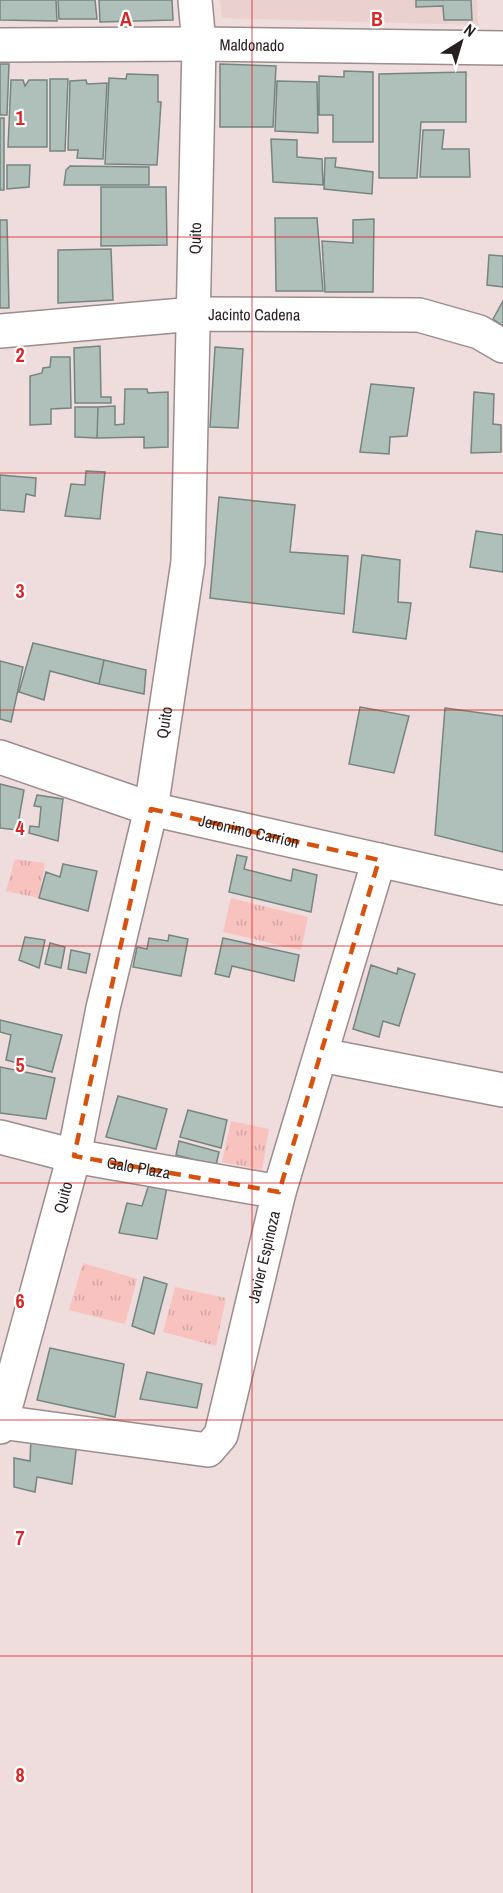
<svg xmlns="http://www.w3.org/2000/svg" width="503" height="1893" font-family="'Archivo Narrow',sans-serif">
<defs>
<pattern id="grass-tufts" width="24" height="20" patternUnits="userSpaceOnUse" patternTransform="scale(1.5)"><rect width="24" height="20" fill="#f8c2bf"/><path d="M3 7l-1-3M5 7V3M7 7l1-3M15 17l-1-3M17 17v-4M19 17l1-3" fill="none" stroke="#d4a6a4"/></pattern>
</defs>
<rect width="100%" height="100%" fill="#eedddc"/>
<path fill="#ead0ce" d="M220,0H477L478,25L222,18Z"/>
<path fill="url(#grass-tufts)" d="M15,859L45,863L39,898L6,891Z
M231,898L308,917L301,950L223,932Z
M231,1121L269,1129L262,1170L222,1162Z
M83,1263L137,1279L125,1324L69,1310Z
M175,1287L226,1298L216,1346L163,1332Z"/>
<path fill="#afbfba" stroke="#768581" stroke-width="1.5" d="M0,0H56L57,21L0,20Z
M58,0H95L97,19H59Z
M99,0H172L173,20L100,22Z
M416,0H471L472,20H444L443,6L416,7Z
M0,64H9L7,115H0Z
M220,64L276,66L273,127H220Z
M344,71L373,72V142H333V115H319V76L344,77Z
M466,72V122H421L417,178H379V74Z
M127,74L158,75V102H161L157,165L105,164L109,78L126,79Z
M50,79H68L65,151H50Z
M11,80H23L25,86L29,80H47V147H8Z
M86,80L87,84L107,83L103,159L77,158L78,150H68L70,81Z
M277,81L317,82L318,133L275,131Z
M0,118H4V190H0Z
M423,130H444L442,149H469L470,177H420Z
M271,139L297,140V157L322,159L323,185L273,182Z
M325,158H336L335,167L373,172L372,194L324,189Z
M7,165H30L29,187L7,189Z
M70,166L149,167V185H64L66,170Z
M101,187H166L167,245L101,246Z
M275,218H317L323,291H276Z
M374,219L373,292H325L322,241L353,243V220Z
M0,220H7L9,308H0Z
M111,249L113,300L58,303V250Z
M489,255L503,256V287L487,285Z
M503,301V326L493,319Z
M100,346L101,397H111V403H75L74,348Z
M215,347L243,349L238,428L210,427Z
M51,357H70L71,408L51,409V424L30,425V376L42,373L43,368L50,367Z
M371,384L414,388L407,436L390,437L389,454L360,452Z
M125,389H147L148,393L168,392V447L144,448V437L97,438L98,407L115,406V425L124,424Z
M474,392L494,394L493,424L501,425V452L471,453Z
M75,407H98L97,438L75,437Z
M86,471L105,472L100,519L65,516L71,484L85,485Z
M0,475L36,478L35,496L26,494L24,512L0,510Z
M219,497L295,505L290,552L348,556L344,614L210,598Z
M476,531L503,535V572L470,567Z
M362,555L400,560L398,602L411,603L406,639L353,632Z
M33,643L104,660L99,684L50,671L44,700L19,692Z
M104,660L146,670L144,694L99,684Z
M0,661L23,667L11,722L0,719Z
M360,707L409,716L394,773L349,764Z
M445,708L503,716V852L435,835Z
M0,784L24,790L17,830L0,828Z
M37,795L63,799L58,841L29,833L30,826L39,827L41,807L34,806Z
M237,855L247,857L244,869L291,881L293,869L317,875L311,912L229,892Z
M63,864L97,871L88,911L39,898L46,872L60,877Z
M169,935L188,939L181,976L133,967L137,947L147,949L149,938L168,941Z
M25,937L45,940L39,968L19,960Z
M223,938L299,955L294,981L232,966L229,977L215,974Z
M50,943L65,947L61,968L45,964Z
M71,950L90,954L86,973L68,969Z
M371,965L397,974L398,968L415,974L399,1026L383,1021L379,1037L353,1029Z
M0,1020L62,1035L52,1072L6,1060L11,1035L0,1032Z
M0,1067L55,1078L46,1119L0,1113Z
M118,1096L167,1109L156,1149L106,1137Z
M188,1110L227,1120L221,1148L180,1137Z
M179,1141L219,1152L216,1165L176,1155Z
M150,1181L167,1187L157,1239L119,1233L127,1203L142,1206Z
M144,1277L167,1284L154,1334L132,1326Z
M50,1348L124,1364L115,1417L37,1400Z
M147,1372L202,1384L197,1408L140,1399Z
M31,1437L77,1443L72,1484L37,1477L35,1492L14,1487V1458L30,1461Z"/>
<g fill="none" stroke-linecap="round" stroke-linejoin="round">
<defs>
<g id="street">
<path id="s1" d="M0,45L199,44L503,48"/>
<path id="s2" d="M0,331L194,314L419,315L479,332L503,346"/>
<path id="s3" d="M0,757L151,809L503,888"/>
<path d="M321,1055L503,1090"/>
<path id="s4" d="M0,1137L74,1156L279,1192"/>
<path id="s5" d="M1,1422L208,1450L221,1435L279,1192L379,860"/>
<path id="s6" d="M0,1427L74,1156L103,1008L151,809L188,562L199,44L195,0"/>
</g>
</defs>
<use href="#street" stroke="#9c8c8b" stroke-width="36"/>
<use href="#street" stroke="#fff" stroke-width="33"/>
</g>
<path fill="none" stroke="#d5530e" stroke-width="4.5" stroke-dasharray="12 8" stroke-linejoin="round" d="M151,809L379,860L279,1192L74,1156Z"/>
<path fill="none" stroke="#d62828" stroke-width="1.5" stroke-opacity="0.55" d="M252,0V1893M0,237H503M0,473H503M0,710H503M0,946H503M0,1183H503M0,1420H503M0,1656H503"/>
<g text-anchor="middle" stroke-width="4.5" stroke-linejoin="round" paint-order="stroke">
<g font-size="16" fill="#261f1f" stroke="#fff">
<text dy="6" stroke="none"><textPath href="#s1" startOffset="252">Maldonado</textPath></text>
<text dy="6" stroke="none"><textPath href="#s6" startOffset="1210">Quito</textPath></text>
<text dy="6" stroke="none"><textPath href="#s2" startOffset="255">Jacinto Cadena</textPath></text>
<text dy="6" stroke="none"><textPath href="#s6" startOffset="724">Quito</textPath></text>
<text dy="6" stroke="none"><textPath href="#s3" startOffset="260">Jeronimo Carrion</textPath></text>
<text dy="6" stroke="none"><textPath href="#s4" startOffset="142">Galo Plaza</textPath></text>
<text dy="6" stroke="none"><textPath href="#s6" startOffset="238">Quito</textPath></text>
<text dy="6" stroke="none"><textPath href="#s5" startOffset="412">Javier Espinoza</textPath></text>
</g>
</g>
<g font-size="20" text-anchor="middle" font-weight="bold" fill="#d62828" stroke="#fff" stroke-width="4.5" stroke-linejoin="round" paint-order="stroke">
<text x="126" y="26">A</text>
<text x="377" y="26">B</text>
<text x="20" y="125">1</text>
<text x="20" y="362">2</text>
<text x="20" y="598">3</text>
<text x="20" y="835">4</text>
<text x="20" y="1072">5</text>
<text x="20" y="1308">6</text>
<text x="20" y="1545">7</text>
<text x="20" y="1782">8</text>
</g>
<g transform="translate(461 42) rotate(37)" stroke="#ffffff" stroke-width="4.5" paint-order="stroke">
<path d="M0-4.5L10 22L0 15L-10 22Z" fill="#261f1f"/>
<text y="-9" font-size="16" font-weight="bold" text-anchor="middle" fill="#261f1f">N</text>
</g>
</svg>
